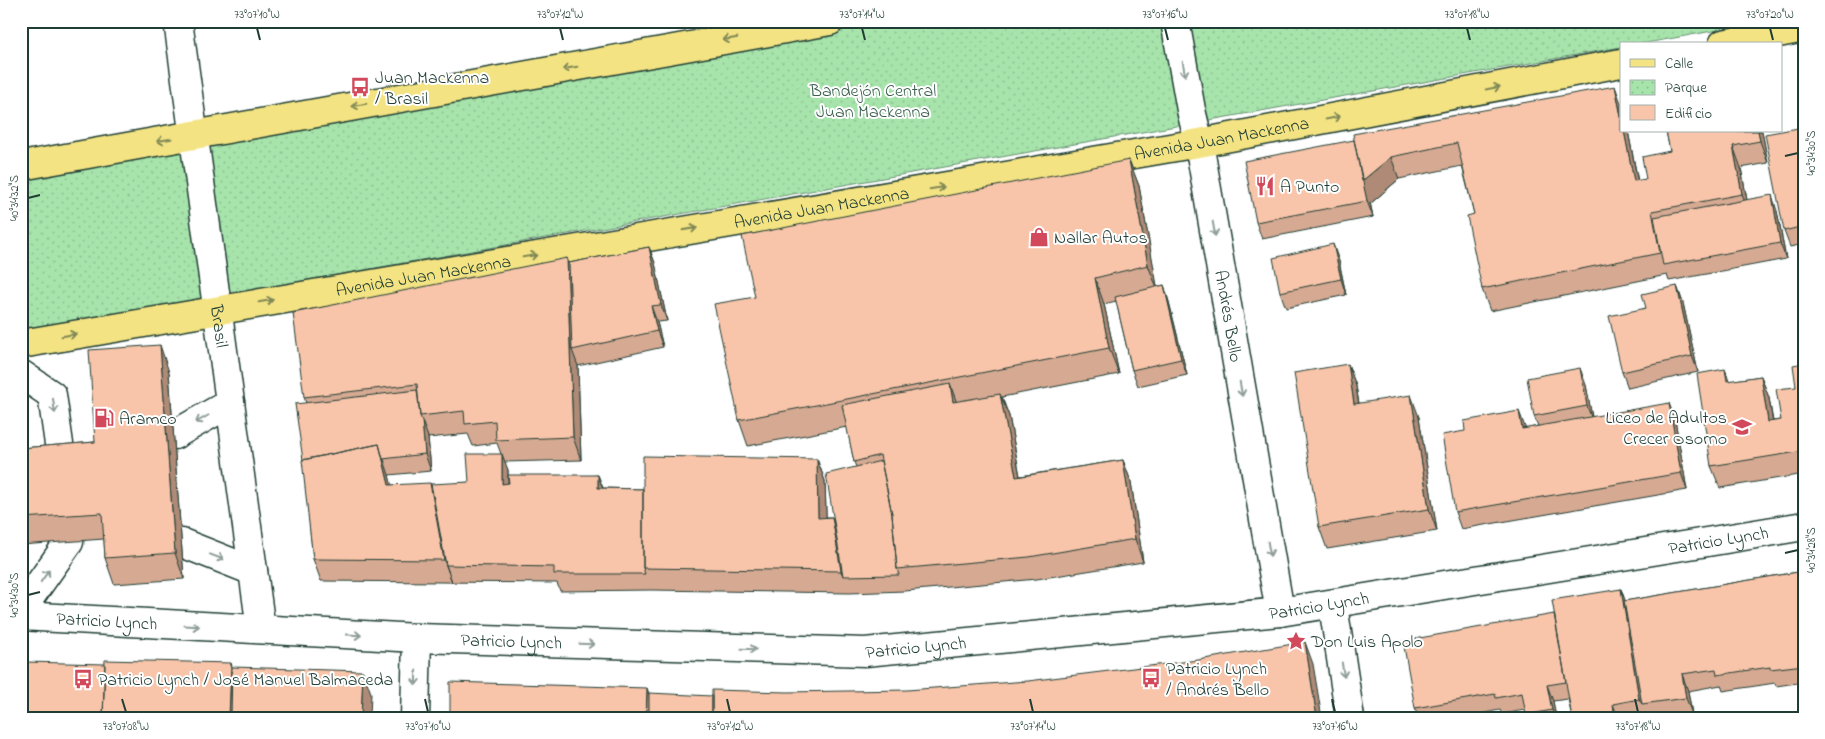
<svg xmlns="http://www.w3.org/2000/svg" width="1825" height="739" font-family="'Indie Flower',sans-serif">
<defs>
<pattern id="park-dots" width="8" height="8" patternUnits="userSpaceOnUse" patternTransform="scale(1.25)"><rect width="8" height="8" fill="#a7e4ab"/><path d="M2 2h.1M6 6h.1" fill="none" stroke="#8fc494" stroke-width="1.8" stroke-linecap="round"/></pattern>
</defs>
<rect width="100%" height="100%" fill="#fff"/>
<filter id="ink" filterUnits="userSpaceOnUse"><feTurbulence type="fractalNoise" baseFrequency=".02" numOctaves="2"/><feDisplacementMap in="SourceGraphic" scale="10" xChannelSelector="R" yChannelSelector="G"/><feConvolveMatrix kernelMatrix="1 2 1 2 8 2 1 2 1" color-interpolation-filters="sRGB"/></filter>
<g filter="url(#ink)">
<path fill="url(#park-dots)" stroke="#639070" d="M869,21H1768L1641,44H1621V47L21,331V178Z"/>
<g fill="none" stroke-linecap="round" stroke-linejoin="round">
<defs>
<g id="minor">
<path id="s1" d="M178,21L261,629"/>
<path id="s2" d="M1175,21L1191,110L1199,143L1280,612"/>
<path d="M21,374L52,395L63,472"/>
<path d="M174,435L230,403"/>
<path d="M182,543L253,571"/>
<path d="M1333,605L1350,718"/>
<path d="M21,610L69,542"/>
<path id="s3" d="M21,616L417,638L865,652L1280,612L1804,526"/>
<path d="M415,718L417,638"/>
</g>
<g id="major">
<path d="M1723,44L1804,28"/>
<path d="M21,166L830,21"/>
<path id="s4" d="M21,344L1199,143L1621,63"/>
</g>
</defs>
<use href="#minor" stroke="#1f3d34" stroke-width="31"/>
<use href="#major" stroke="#1f3d34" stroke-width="31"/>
<use href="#minor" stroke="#fff" stroke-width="28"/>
<use href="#major" stroke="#f4e382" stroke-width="28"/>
</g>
<path fill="#d6a992" stroke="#1f3d34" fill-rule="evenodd" d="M1804,127V244L1790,247L1784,231Z
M1628,131L1638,181L1646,179L1670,151L1666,131H1762L1768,163L1741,168L1747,200L1777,211L1786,259L1669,281L1667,275L1490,311L1482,289L1474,214L1462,166L1399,179L1370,204V202L1373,217L1262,239L1256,222L1354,140Z
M1129,160L1139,186L1157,287L1164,285L1169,302L1187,375L1138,386L1132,370L1116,301L1104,304L1119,374L1002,397L1009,416L1020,476L1123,460L1131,482L1143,562L1037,579L905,591L849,593L651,590L560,591L557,583L321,581L313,559L303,460L306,403L304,397L569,263L649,247L655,263L667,321L657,322L663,347L578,366L581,460L504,462L508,470V483L598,475L603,488L643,489L817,459L825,481L826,517H832L834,524L856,467L854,462L847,427L748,446L739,420L755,297ZM468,434L473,446L497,443L501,454L469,482L431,487L391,485L389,475L431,471L428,437V438Z
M1339,261L1346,295L1286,308L1280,292Z
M1677,286L1683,303L1698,372L1628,388L1622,372L1646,308Z
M1804,363V474L1720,488L1711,466L1725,369L1729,381L1761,376L1769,398L1773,421L1781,420L1796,387Z
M1348,364L1356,386L1359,403L1419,417L1437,531L1327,549L1319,527Z
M169,372L184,579L114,584L105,558L104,539L21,545V448L95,442Z
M1586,385L1592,417L1675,420L1687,490L1461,529L1455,512L1525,427V429L1538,426L1534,416Z
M1804,571V682L1776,686L1775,683L1723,691L1721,685L1688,691L1692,714L1667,718H1572L1568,699L1553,701L1556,718H1527L1525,710L1502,714L1500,710L1458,718H1418L1415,708L1554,614L1621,589L1625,601Z"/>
<path fill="#ae8a77" stroke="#1f3d34" d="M1615,86L1621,103V117Z
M1624,131H1628L1642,204L1634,181Z
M1758,131H1762L1768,163L1760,141Z
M1733,146L1741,168L1750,216L1742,194Z
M1391,157L1399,179L1370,204V202L1373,217L1367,201L1362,181Z
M1129,160L1139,186L1158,291L1148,265Z
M1772,195L1777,211L1786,259L1780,243Z
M1333,244L1339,261L1346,295L1341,279Z
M649,247L655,263L667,321L661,305Z
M567,258L575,280L572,350L578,366L581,460L573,437Z
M1095,278L1104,304L1119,374L1109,348Z
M1164,285L1169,302L1187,375L1181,359Z
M1677,286L1683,303L1698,372L1692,356Z
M651,306L657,322L663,347L657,331Z
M160,345L169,372L184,579L175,553Z
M1348,364L1356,386L1362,426L1354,404Z
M1580,368L1586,385L1593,422L1587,406Z
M1725,369L1733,391L1727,381Z
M1761,376L1769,398L1776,444L1768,422Z
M950,384L958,406L953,402Z
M1000,394L1009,416L1024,499L1016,477Z
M1411,395L1419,417L1437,531L1429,509Z
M1669,403L1675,420L1687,490L1681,473Z
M1519,411L1525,427L1528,446L1522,429Z
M422,421L428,437L431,471L425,454Z
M379,444L389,475L397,507L389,485Z
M502,454L508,470V500L502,484Z
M817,459L825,481L827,540L818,518Z
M1123,460L1131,482L1143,562L1135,539Z
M598,475L604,492L598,488Z
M430,483L438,505L446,565L452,582L444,560Z
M832,517L840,539L843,576L841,571Z
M1621,589L1629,611L1642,704L1639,699Z
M1305,642L1313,664L1322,718H1317Z
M25,658L34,684L33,718H22Z
M231,663L240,690V718H229Z
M363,671L371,693L370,718H361Z
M1682,674L1688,691L1692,714L1686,698Z
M1547,685L1553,701L1556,718H1555L1552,710Z
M647,688L655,710V718H646Z
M1613,704L1618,718H1615Z"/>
<path fill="#f9c5aa" stroke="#1f3d34" d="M1615,86L1621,117V131H1624L1634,181L1646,179L1642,157L1670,151L1666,131H1758L1760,141L1733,146L1742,194L1652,211L1660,253L1482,289L1467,216L1474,214L1457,143L1391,157L1362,181L1353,134Z
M1804,127V226L1784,231L1765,134Z
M1354,140L1367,201L1256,222L1244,161Z
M1129,160L1148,265L1095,278L1109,348L739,420L714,304L755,297L742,236Z
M1772,195L1780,243L1663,265L1654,217Z
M1333,244L1341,279L1280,292L1273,258Z
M649,247L661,305L651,306L657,331L572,350L569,263Z
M567,258L573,437L496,440L495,421L465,424L464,411L420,416L417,384L304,397L293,313Z
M1164,285L1181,359L1132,370L1115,297Z
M1677,286L1692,356L1622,372L1609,316L1646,308L1642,294Z
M160,345L175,553L105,558L102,513L21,518V448L95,442L89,350Z
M1804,363V451L1711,466L1697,374L1725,369L1727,381L1761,376L1768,422L1781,420L1776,389L1796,387L1793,365Z
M1348,364L1354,404L1411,395L1429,509L1319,527L1294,373Z
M1580,368L1587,406L1534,416L1527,378Z
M950,384L953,402L1000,394L1016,477L1123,460L1135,539L1029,557L897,569L892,514L880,455L854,462L842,405Z
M417,390L420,416L422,421L425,454L383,459L379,444L303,460L295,404Z
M1669,403L1681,473L1455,512L1442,435L1465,431L1464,421L1519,411L1522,429Z
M379,444L389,485L430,483L444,560L313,559L302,460Z
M467,454H502V484L509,483L508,475H598V488L643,489V568L645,574H554V567L446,565L431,484L469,482Z
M643,456L817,459L818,518L832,517L841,571L643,568Z
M881,461L892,514L897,569L899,575L843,576L826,474Z
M1804,571V665L1770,669V667L1717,675L1716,669L1682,674L1686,698L1642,704L1624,601Z
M1621,589L1639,699L1613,704L1615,718H1572L1552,600Z
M1554,614L1566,682L1547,685L1552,710L1526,715L1522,693L1496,698L1495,694L1415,708L1403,641Z
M1305,642L1317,718H712V690L787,692L907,690L1028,681L1198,660Z
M21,657L25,658L22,718H21Z
M105,660L231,663L229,718H103Z
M26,662L105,664L103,718H24Z
M232,667L363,671L361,718H231Z
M450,682L647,688L646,718H450Z
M649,693L712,696V718H649Z"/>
<defs><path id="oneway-shaft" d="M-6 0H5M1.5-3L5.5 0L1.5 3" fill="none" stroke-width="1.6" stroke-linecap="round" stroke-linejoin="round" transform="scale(1.25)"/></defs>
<g stroke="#7f8857">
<use href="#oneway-shaft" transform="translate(730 39) rotate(170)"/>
<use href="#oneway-shaft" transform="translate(570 68) rotate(170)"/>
<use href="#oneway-shaft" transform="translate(1493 88) rotate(-11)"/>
<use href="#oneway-shaft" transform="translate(359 105) rotate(170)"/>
<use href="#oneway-shaft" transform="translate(1333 118) rotate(-11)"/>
<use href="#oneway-shaft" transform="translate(164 140) rotate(170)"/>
<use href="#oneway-shaft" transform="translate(937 188) rotate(-10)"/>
<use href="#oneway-shaft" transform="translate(690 229) rotate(-10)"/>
<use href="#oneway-shaft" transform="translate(530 256) rotate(-10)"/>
<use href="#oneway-shaft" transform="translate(266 301) rotate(-10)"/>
<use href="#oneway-shaft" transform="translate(69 335) rotate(-10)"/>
</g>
<g stroke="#8f9e9a">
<use href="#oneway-shaft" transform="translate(1184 69) rotate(80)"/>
<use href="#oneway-shaft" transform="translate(1214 229) rotate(80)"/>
<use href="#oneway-shaft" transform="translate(1241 389) rotate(80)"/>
<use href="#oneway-shaft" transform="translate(54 406) rotate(82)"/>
<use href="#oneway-shaft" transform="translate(202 419) rotate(150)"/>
<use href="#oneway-shaft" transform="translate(1269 549) rotate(80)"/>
<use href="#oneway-shaft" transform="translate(217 557) rotate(21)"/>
<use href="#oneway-shaft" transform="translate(45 576) rotate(-55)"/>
<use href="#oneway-shaft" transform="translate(192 626) rotate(3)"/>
<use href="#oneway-shaft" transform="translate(354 635) rotate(3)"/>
<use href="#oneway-shaft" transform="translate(587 644) rotate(2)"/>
<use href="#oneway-shaft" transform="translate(749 649) rotate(2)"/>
<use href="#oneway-shaft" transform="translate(1343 670) rotate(81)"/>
<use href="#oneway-shaft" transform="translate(416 678) rotate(91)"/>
</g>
</g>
<path fill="none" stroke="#1f3d34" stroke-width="2" d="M257,28L260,40M560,28L563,40M862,28L865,40M1165,28L1168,40M1467,28L1470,40M1770,28L1773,40M1785,156L1798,153M28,198L40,195M1785,553L1798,550M28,595L40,592M122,699L126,712M425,699L428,712M727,699L730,712M1030,699L1033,712M1332,699L1335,712M1635,699L1638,712"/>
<defs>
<symbol id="bus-bare" viewBox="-9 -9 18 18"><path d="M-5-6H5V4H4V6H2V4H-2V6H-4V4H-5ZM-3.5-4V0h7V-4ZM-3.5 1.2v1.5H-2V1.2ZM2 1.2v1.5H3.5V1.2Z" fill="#d1495b" stroke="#fff" stroke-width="2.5" paint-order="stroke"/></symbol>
<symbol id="restaurant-bare" viewBox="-9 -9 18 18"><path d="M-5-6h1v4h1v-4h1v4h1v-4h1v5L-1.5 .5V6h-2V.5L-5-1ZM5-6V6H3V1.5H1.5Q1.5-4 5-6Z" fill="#d1495b" stroke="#fff" stroke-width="2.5" paint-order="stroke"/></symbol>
<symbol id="shop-bare" viewBox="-9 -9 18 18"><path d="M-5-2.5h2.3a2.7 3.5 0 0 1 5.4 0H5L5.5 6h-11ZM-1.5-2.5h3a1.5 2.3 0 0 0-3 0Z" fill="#d1495b" stroke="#fff" stroke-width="2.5" paint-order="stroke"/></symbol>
<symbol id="fuel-bare" viewBox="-9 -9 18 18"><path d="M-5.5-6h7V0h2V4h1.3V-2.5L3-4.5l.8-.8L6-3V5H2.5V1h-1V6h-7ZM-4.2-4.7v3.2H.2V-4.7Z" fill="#d1495b" stroke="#fff" stroke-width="2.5" paint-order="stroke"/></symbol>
<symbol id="school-bare" viewBox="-9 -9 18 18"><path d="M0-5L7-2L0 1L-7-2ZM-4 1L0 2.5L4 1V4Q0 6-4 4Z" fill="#d1495b" stroke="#fff" stroke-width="2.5" paint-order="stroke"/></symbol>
<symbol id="sight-bare" viewBox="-9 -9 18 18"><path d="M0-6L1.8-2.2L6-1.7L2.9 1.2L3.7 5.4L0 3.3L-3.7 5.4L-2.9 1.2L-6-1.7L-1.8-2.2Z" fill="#d1495b" stroke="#fff" stroke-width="2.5" paint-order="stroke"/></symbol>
</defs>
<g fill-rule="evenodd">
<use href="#bus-bare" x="346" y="73" width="28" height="28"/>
<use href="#restaurant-bare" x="1251" y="172" width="28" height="28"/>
<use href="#shop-bare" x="1025" y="223" width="28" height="28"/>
<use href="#fuel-bare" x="90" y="404" width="28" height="28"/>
<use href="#school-bare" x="1728" y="413" width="28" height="28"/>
<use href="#sight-bare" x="1282" y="627" width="28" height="28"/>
<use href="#bus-bare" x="1137" y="664" width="28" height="28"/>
<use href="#bus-bare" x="69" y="665" width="28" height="28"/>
</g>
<g text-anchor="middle" stroke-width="4" stroke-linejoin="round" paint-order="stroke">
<g font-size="18" fill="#1f3d34" stroke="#fff" text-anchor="start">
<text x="375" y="83">Juan Mackenna<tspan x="375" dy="21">/ Brasil</tspan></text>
<text x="1280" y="192">A Punto</text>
<text x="1054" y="243">Nallar Autos</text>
<text x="1727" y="423" text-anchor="end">Liceo de Adultos<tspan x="1727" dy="21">Crecer Osorno</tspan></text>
<text x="119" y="424">Aramco</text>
<text x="1311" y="647">Don Luis Apolo</text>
<text x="1166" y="674">Patricio Lynch<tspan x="1166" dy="21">/ Andrés Bello</tspan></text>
<text x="98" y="685">Patricio Lynch / José Manuel Balmaceda</text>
</g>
<g font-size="18" fill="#3a5e4c" stroke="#fff">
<text x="873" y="96">Bandejón Central<tspan x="873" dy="21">Juan Mackenna</tspan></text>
</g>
<g font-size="18" fill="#1f3d34" stroke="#fff">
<text dy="6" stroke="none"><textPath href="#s4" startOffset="1218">Avenida Juan Mackenna</textPath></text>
<text dy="6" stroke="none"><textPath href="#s4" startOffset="812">Avenida Juan Mackenna</textPath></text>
<text dy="6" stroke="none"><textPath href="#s4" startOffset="408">Avenida Juan Mackenna</textPath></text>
<text dy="6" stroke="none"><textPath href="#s2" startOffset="300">Andrés Bello</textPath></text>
<text dy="6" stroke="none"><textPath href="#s1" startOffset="308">Brasil</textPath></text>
<text dy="6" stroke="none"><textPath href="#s3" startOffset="1706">Patricio Lynch</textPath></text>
<text dy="6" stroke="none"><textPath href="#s3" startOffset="1301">Patricio Lynch</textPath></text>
<text dy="6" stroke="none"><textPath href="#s3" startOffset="86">Patricio Lynch</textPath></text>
<text dy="6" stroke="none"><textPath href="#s3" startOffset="491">Patricio Lynch</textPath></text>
<text dy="6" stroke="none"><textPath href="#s3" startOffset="896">Patricio Lynch</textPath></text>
</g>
</g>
<rect width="1825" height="739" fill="none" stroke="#fff" stroke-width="55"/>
<rect x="1620" y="42" width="162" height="90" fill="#ffffff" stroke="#a5b1ae"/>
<rect x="1630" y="59" width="25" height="8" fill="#f4e382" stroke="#a5b1ae"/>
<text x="1665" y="68" font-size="15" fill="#1f3d34">Calle</text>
<rect x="1630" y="80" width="25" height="15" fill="url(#park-dots)" stroke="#a5b1ae"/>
<text x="1665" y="92" font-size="15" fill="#1f3d34">Parque</text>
<rect x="1630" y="105" width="25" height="15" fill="#f9c5aa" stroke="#a5b1ae"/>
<text x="1665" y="118" font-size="15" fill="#1f3d34">Edificio</text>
<rect x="28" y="28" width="1770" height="684" fill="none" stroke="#1f3d34" stroke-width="2"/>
<g font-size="12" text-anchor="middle" fill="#1f3d34">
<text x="257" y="18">73°07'10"W</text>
<text x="560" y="18">73°07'12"W</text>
<text x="862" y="18">73°07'14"W</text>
<text x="1165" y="18">73°07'16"W</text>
<text x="1467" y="18">73°07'18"W</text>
<text x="1770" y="18">73°07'20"W</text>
<text transform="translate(1811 153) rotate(-90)" y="4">40°34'30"S</text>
<text transform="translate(14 198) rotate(-90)" y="4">40°34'32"S</text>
<text transform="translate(1811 550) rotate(-90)" y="4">40°34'28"S</text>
<text transform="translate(14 595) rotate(-90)" y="4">40°34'30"S</text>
<text x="126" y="730">73°07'08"W</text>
<text x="428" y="730">73°07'10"W</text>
<text x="730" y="730">73°07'12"W</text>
<text x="1033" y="730">73°07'14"W</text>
<text x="1335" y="730">73°07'16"W</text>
<text x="1638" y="730">73°07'18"W</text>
</g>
</svg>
